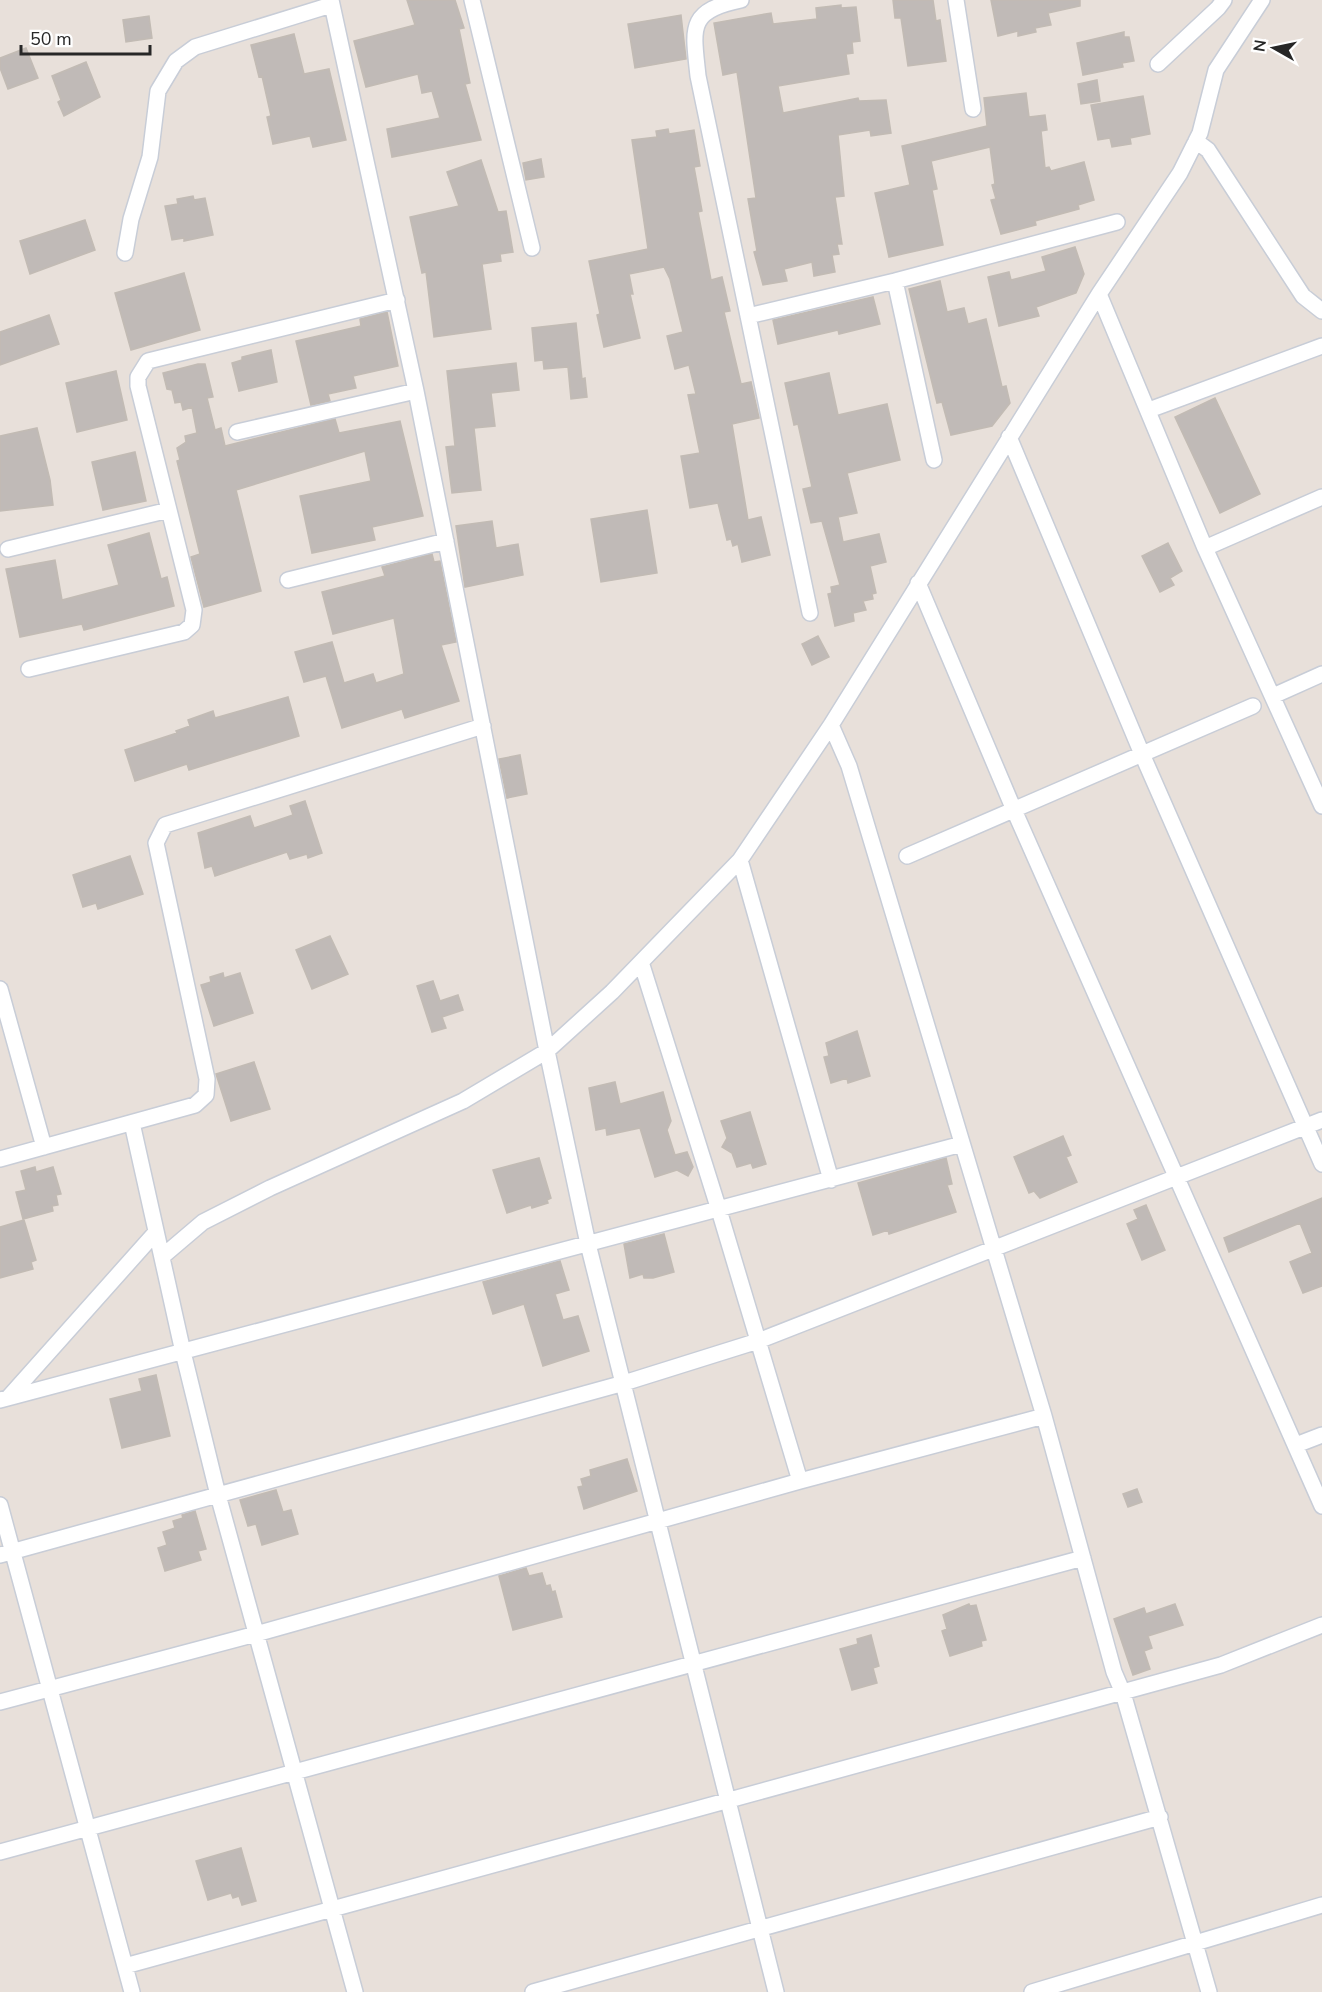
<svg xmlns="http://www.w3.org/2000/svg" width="1322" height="1992" font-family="'Nunito Sans',sans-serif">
<rect width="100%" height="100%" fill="#e8e0da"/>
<path fill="#c0bab7" stroke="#c2bbb4" stroke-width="1.5" d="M407,0H455L464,28L459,29L470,83L465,84L481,140L392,157L387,129L440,118L432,91L422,93L418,74L366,87L354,41L415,25Z
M893,0H933L936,21L940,20L946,61L908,66L901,18H895Z
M991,0H1080V6L1048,13L1051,25L1035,28L1036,32L1018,36V31L998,36Z
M841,5V8L856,7L860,41L852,42L853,53L846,54L849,74L778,86L783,113L858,98L859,101L886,100L891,133L871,136L870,130L838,135L844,196L835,197L842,244H837L839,254L832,255L835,272L814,276L812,262L784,269L787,281L763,285L754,252L757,251L748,199L756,198L737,72L723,75L714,23L771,13L773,24L817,19L816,8Z
M681,15L686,59L635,68L628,24Z
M149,16L152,38L126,42L123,20Z
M1124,32V37H1129L1134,61L1122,63L1123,67L1083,75L1077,43Z
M294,34L304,74L329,69L346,140L313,147L310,136L273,144L267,117L271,116L262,76L259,77L251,45Z
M26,48L38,78L8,89L0,68V58Z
M86,62L100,97L64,116L58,102L61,100L52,76Z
M1097,80L1100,101L1081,104L1078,84Z
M1026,93L1029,117L1045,115L1047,130L1041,131L1045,168L1049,167L1051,171L1084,162L1094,200L1078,205L1079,209L1035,221L1036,225L1001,234L991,200L996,199L992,185L995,184L990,147L931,161L937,189L932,190L943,245L889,257L875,193L910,185L902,146L987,126L984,98Z
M1143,96L1150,134L1130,138L1131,144L1112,147L1110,138L1098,140L1091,105Z
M668,129L669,134L694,130L700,166L694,167L702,211L698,212L711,280L722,277L730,311L724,312L741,384L751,382L759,418L732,424L748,520L761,517L770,555L742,562L738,544L733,546L731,539L727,540L718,503L690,508L681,456L700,453L688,395L696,394L689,365L675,369L667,336L683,332L670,279L664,267L629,274L633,294H630L640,338L604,347L597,315L600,314L589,261L648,249L632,140L657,137L656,131Z
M541,159L544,177L526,180L523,163Z
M481,160L498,212L506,211L513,252L500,254L501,261L482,264L491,329L434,337L426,272L422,273L410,217L459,206L447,172Z
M193,196L194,200L205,198L213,235L184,241V238L172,240L165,206L178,204L177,199Z
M85,220L95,250L30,274L20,241Z
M1075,247L1084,274L1076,293L1036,307L1039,316L999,326L988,277L1009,272L1011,280L1046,271L1042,257Z
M184,273L200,330L131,350L115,293Z
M940,281L947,312L964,308L968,324L986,319L1002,387L1006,386L1010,403L992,426L951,435L942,402L937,403L909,289Z
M873,297L880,324L839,334L838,330L778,344L773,320Z
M387,312L398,366L353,376L356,388L328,394L330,401L311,405L296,341L361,326L360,319Z
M49,315L59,344L0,365V332Z
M576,323L582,379L585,378L587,397L571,399L568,367L544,369L543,360L535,361L532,328Z
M271,350L277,382L239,391L232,363L242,360V357Z
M516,363L519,390L491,393L495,426L474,428L481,490L452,493L446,447L455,446L447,371Z
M198,364H205L213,397L207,398L215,430L221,428L225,446L335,419L339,433L400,421L423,516L372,527L375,540L312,553L300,496L371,481L365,451L236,490L261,591L204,607L191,557L200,554L177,461L180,460L177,448L186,442L185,436L197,433L192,407L183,410L181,402L175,403L172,390L167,389L163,373Z
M116,371L127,420L77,432L66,383Z
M829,373L838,415L887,404L900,460L847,473L857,513L838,517L843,542L879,534L886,562L870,566L876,593L872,594L873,599L863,601L866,610L853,613L854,621L835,626L828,594L832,593L831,587L840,585L822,521L811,523L803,489L812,487L798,424L794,425L785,383Z
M1215,398L1260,494L1220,513L1175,417Z
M37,428L50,480L53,505L0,511V436Z
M135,452L146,501L103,510L92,462Z
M647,510L657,573L601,582L591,519Z
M492,521L496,548L518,544L523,575L465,587L456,526Z
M149,533L161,579L167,577L174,606L84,630L82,624L20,637L6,569L55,560L62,600L119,585L108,545Z
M1168,543L1182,571L1170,578L1174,585L1160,592L1142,556Z
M432,554L434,562L440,561L456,642L441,645L459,701L405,718L402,709L342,728L326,676L304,682L295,652L332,642L344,683L373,674L376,683L404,674L394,618L333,634L322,592L385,576L382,567Z
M818,636L829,657L812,665L802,644Z
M288,697L299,736L189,770L187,764L135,781L125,750L177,733L176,731L190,726L188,720L213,711L215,718Z
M520,755L527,794L507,798L499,759Z
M305,801L322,853L308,858L307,854L290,859L287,852L215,876L212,866L205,868L198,833L250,816L254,828L293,815L290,806Z
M130,856L143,894L98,909L96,903L83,907L73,875Z
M330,936L348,974L312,989L296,950Z
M223,973L224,978L240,973L253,1013L214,1026L201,985L211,982L210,977Z
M433,981L440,1001L458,995L463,1010L442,1017L446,1028L432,1032L417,986Z
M857,1031L870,1076L848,1083L847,1078L831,1083L824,1057L829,1056L826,1043Z
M254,1062L270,1109L231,1121L216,1074Z
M615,1082L620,1104L663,1092L671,1121L667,1130L675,1155L687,1152L693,1167L688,1176L677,1170L655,1177L640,1128L607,1135L606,1128L596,1130L589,1088Z
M750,1112L766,1164L753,1168L751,1163L737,1167L732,1153L722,1147L727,1138L721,1121Z
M1063,1136L1071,1155L1066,1157L1077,1182L1040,1198L1034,1191L1029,1193L1014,1157Z
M539,1158L551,1198L547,1200L548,1203L532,1208L531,1205L507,1213L493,1170Z
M946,1158L952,1184L947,1185L956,1212L889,1234L888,1230L873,1235L858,1183Z
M35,1167L36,1172L53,1167L61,1194L56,1195L58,1205L52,1206L53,1211L23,1219L16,1192L26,1190L21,1171Z
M1322,1198V1286L1303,1293L1290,1262L1312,1253L1300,1223L1229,1252L1224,1238Z
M1146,1205L1165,1250L1142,1260L1127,1224L1138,1219L1134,1210Z
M24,1220L36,1260L31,1262L33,1269L0,1278V1227Z
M664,1234L674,1272L653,1278H644L643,1274L630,1278L624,1244Z
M560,1261L569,1290L555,1294L563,1320L578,1316L589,1351L543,1366L524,1304L493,1314L483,1282Z
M156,1375L170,1436L122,1448L110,1399L142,1391L139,1379Z
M627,1459L637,1491L584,1509L578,1487L583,1486L581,1479L591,1476L590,1470Z
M1137,1489L1142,1502L1128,1507L1123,1494Z
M276,1490L283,1512L291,1510L298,1534L262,1545L256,1524L248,1526L240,1500Z
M195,1511L206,1549L198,1551L201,1560L165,1571L158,1548L167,1545L163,1532L175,1528L173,1521L183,1518L182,1515Z
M526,1568L529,1576L542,1573L546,1586L550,1585L552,1592L555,1591L562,1617L513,1630L499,1576Z
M969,1604L970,1606L976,1605L986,1640L981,1641L982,1646L950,1656L942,1631L947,1629L943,1615Z
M1175,1604L1183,1625L1148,1636L1152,1648L1144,1651L1150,1669L1133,1675L1114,1619L1144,1608L1146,1614Z
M871,1635L879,1666L873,1668L877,1683L852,1690L840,1649L858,1644L857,1639Z
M241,1848L256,1901L242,1905L239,1896L233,1898L231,1893L208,1900L196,1861Z"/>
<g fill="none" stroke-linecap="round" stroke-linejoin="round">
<defs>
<path id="minor" d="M331,0L416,391L547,1051L588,1244L776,1992
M472,0L532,248
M741,0C687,11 693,28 698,76L810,613
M956,0L973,109
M1158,64L1218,8L1224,0
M1196,141L1208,150L1303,296L1322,311
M125,253L131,219L150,157L158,91L176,61L195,47L331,5
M895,281L934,460
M1099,294L1205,548L1322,806
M748,316L895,281L1117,222
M1149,410L1322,346
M237,432L416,391
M1009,437L1142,754L1322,1164
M1205,548L1322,497
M8,549L169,510
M288,580L446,541
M918,583L1014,810L1322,1506
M29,669L184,632L192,625L194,610L138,386V377L148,361L397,300
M1273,696L1322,674
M831,725L849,766L1044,1416L1114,1672L1123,1693L1209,1992
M907,856L1253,706
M740,860L831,1180
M641,962L719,1210L800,1481
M0,989L44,1147
M132,1123L183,1352L218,1495L355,1992
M0,1159L195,1105L206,1095L207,1079L156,843L165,825L483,726
M163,1256L203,1222L270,1188L463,1101L547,1051L612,992L740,860L831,725L1099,294L1180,173L1200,133L1216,70L1262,0
M8,1398L156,1232
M0,1400L962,1144
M1296,1445L1322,1435
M0,1505L132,1992
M0,1555L624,1383L758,1341L1322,1120
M0,1702L256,1634L800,1481L1044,1416
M0,1852L1083,1558
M125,1966L1221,1665L1322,1625
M533,1992L1160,1817
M1032,1992L1322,1905"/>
</defs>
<use href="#minor" stroke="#c8cdd7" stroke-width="18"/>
<use href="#minor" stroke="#fff" stroke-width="15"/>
</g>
<g transform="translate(1274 48) rotate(279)" stroke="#ffffff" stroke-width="4.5" paint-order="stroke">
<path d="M0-4.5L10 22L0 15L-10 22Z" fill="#272727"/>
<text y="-9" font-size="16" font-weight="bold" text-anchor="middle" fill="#272727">N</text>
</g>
<path d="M21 45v9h129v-9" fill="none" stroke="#272727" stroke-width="3"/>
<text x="30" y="45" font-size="18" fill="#272727" stroke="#ffffff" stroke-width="4.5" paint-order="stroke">50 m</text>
</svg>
